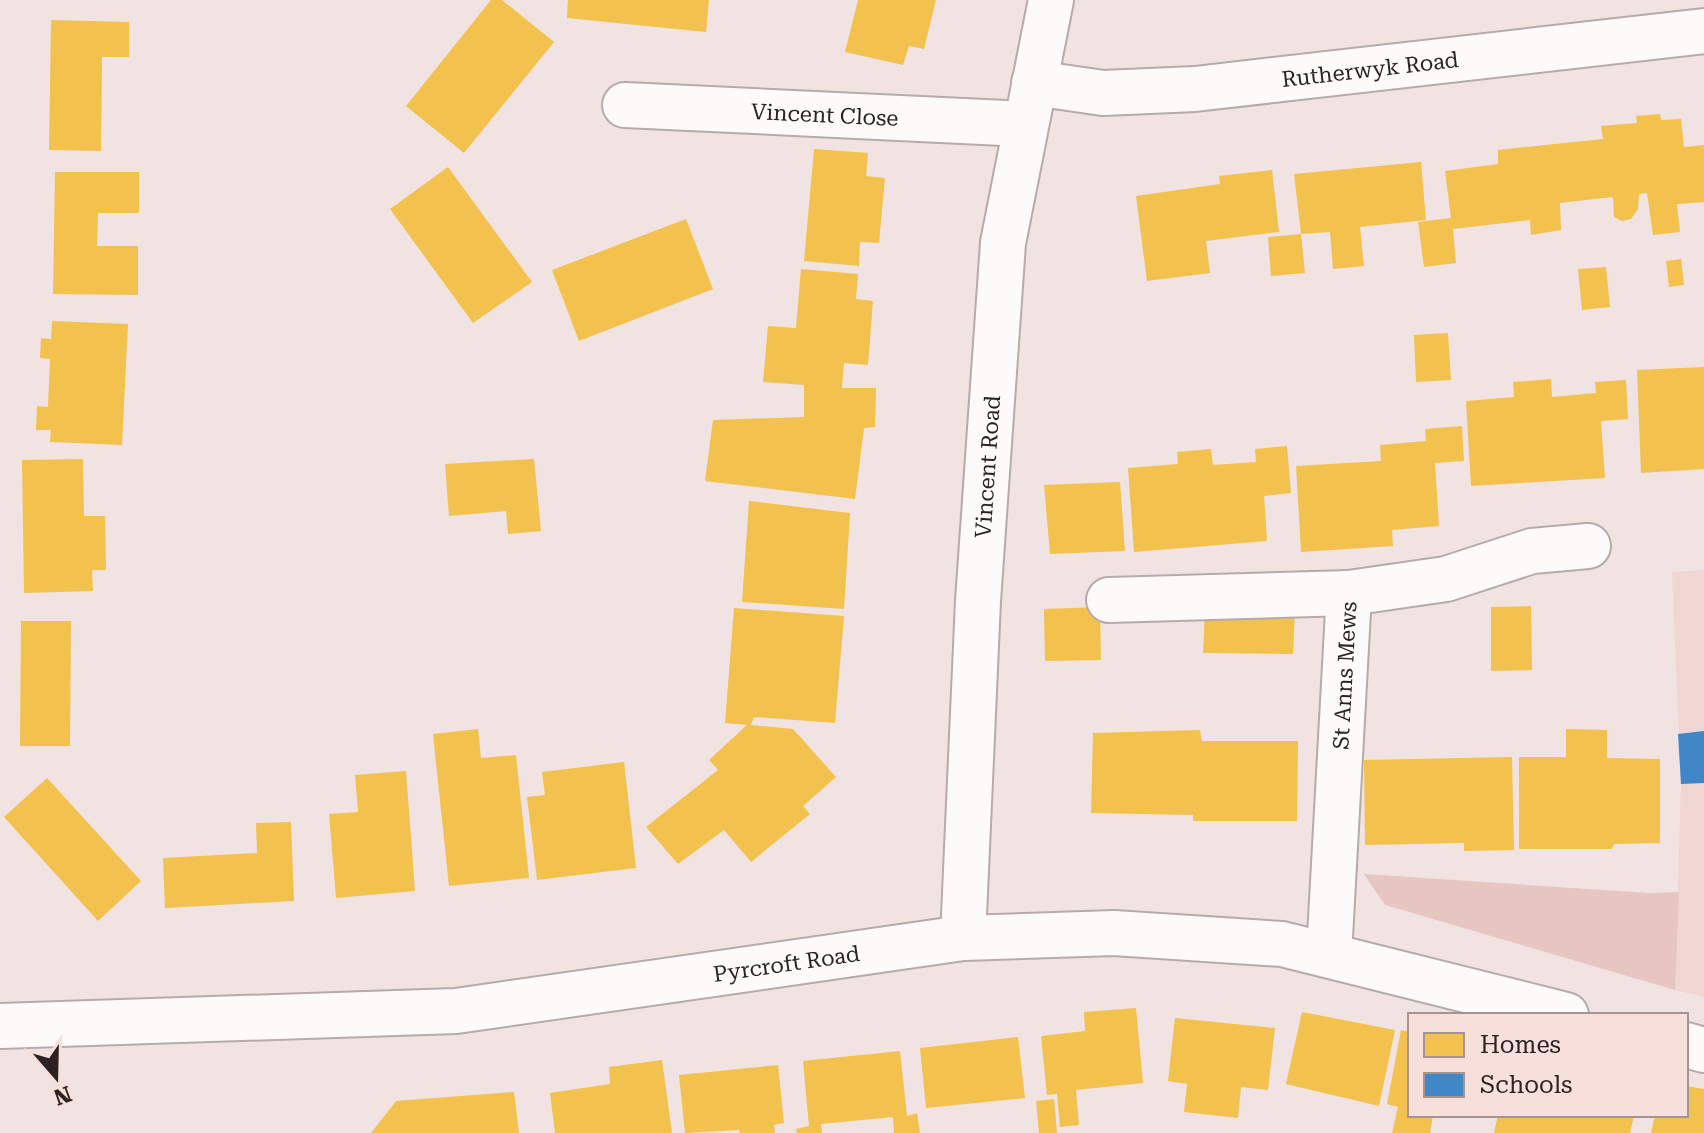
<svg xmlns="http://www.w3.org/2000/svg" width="1704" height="1133" font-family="'Roboto Serif',serif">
<rect width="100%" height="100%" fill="#f1e3e1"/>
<path fill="#efd6d3" d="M1704,570V997L1675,990L1681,784L1672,572Z"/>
<path fill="#e7c6c2" d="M1364,874L1648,893L1679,892L1675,990L1385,905Z"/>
<path fill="#f2c14e" d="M491,0H502L554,42L464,153L406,106Z
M568,0H709L706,32L567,18Z
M858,0H936L924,49L909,46L903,65L845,52Z
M51,20L129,22V57H102L101,151L49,150Z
M1660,114L1661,120L1681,119L1684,147L1704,145V202L1677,204L1680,232L1653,235L1647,193L1639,194L1638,209L1631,219L1622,221L1614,217L1613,197L1560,203L1561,230L1531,235L1530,220L1453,229L1456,263L1424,267L1418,222L1451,218L1445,171L1498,164V150L1603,139L1601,126L1637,123L1636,116Z
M814,149L868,153L866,176L885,178L879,243L860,242L859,266L804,261Z
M1421,162L1426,220L1360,227L1364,266L1333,269L1330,232L1301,234L1294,174Z
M448,167L532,282L473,323L390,209Z
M1272,170L1279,232L1206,241L1210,273L1147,281L1136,196L1220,184L1219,176Z
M55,172H139V213H98L97,246H138V295L53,294Z
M686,219L713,289L579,341L552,270Z
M1301,234L1305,273L1271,276L1268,237Z
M1681,259L1684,285L1669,287L1666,261Z
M1606,267L1610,307L1582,310L1578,269Z
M801,269L858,274L856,299L873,301L868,365L844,363L842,388H876L875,427L864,428L855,499L705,481L713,420L804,417V385L763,382L768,326L796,328Z
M52,321L128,324L122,445L50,442L51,430H36L37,406L48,407L50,359L40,358L41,338L51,339Z
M1448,333L1451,380L1416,382L1414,335Z
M1704,367V469L1641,473L1637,370Z
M1551,379L1552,397L1596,393L1595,382L1626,380L1628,419L1601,421L1605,478L1471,486L1466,401L1514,397L1513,382Z
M1462,426L1464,461L1435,463L1439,526L1392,530L1393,546L1301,552L1296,466L1381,461L1380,445L1426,441L1425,429Z
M1287,446L1291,493L1264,496L1267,541L1134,552L1128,468L1178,464L1177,452L1211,449L1213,465L1256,462L1255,449Z
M83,459L84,516H105L106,570H92L93,591L24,593L22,460Z
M534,459L541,531L508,534L506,511L449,516L445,464Z
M1120,482L1125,551L1050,554L1044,485Z
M749,501L850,513L844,609L742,602Z
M1531,606L1532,670L1491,671V607Z
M1100,607L1101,660L1045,661L1044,609Z
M734,608L844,616L835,723L754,717L751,725L793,729L836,777L803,806L810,814L751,862L724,830L678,864L646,827L718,770L709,760L747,725L725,723Z
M1205,610L1295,611L1293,654L1203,653Z
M21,621H71L70,746H20Z
M478,729L481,758L516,755L529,878L449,886L433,734Z
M1566,729L1607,730V758L1660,759V843L1614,844L1612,849H1519V757H1566Z
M1200,730L1202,741H1298L1297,821H1193V815L1091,813L1093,733Z
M1512,757L1514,850L1464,851V843L1365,845L1364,760Z
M624,762L636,868L537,880L527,797L545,795L542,772Z
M406,771L415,891L336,898L329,814L358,812L355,775Z
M47,778L141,881L98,921L4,817Z
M291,822L294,901L165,908L163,858L257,853L256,823Z
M1136,1008L1143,1083L1076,1090L1079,1125L1060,1127L1057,1094L1047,1095L1041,1036L1085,1031L1084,1012Z
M1302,1012L1395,1030L1379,1106L1286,1084Z
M1175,1018L1275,1028L1268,1090L1241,1087L1238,1118L1184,1112L1187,1084L1168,1081Z
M1401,1030L1410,1032V1115H1433L1430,1133H1392L1398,1107L1387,1104Z
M1018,1037L1025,1098L926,1108L920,1048Z
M900,1051L907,1116L917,1113L920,1133H894L893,1117L821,1124L822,1133H797L796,1129L809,1126L803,1061Z
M662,1060L672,1133H555L550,1093L610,1084L609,1067Z
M778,1065L784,1123L774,1125L775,1133H740L739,1130L685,1133L679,1075Z
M1686,1086L1704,1089V1133H1651L1655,1115H1686Z
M514,1092L519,1133H371L396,1101Z
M1054,1099L1057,1133H1039L1036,1101Z
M1498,1115H1634L1630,1133H1494Z"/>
<path fill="#3f88c5" d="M1704,731V783L1681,784L1678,734Z"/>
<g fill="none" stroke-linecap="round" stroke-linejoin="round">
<defs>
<g id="minor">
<path id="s1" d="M1034,83L1103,93L1195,89L1704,31"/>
<path id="s2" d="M625,105L1026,124"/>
<path d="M1109,600L1349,593"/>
<path id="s3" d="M963,938L978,601L1003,243L1051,0"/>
<path id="s4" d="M1329,955L1349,593L1446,579L1532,551L1588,546"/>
<path id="s5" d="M0,1026L456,1011L963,938L1114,933L1282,944L1566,1015"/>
<path d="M1686,1045L1704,1050"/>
</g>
</defs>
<use href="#minor" stroke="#b6abaa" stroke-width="48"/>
<use href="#minor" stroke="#fdfbfa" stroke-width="44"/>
</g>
<g text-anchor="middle" stroke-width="8" stroke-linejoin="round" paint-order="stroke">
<g font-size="22" fill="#2b2221" stroke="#f7dfdb">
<text dy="8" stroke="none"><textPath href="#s1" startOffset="338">Rutherwyk Road</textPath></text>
<text dy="8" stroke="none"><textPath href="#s2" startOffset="200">Vincent Close</textPath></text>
<text dy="8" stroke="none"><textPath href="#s3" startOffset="472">Vincent Road</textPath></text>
<text dy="8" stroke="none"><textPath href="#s4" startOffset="280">St Anns Mews</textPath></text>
<text dy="8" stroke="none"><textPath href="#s5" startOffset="790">Pyrcroft Road</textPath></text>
</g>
</g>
<rect x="1408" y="1013" width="280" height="104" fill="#f7dfdb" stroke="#a59391" stroke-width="2"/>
<rect x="1424" y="1033" width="40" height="24" fill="#f2c14e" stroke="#a59391" stroke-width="2"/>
<text x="1480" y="1053" font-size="24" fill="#2b2221">Homes</text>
<rect x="1424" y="1073" width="40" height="24" fill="#3f88c5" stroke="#a59391" stroke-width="2"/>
<text x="1480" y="1093" font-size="24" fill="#2b2221">Schools</text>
<g transform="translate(56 1077) rotate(160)" stroke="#f7dfdb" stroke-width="6" paint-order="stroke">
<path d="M0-6L14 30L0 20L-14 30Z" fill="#2b2221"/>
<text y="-12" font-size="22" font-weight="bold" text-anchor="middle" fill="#2b2221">N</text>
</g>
</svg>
